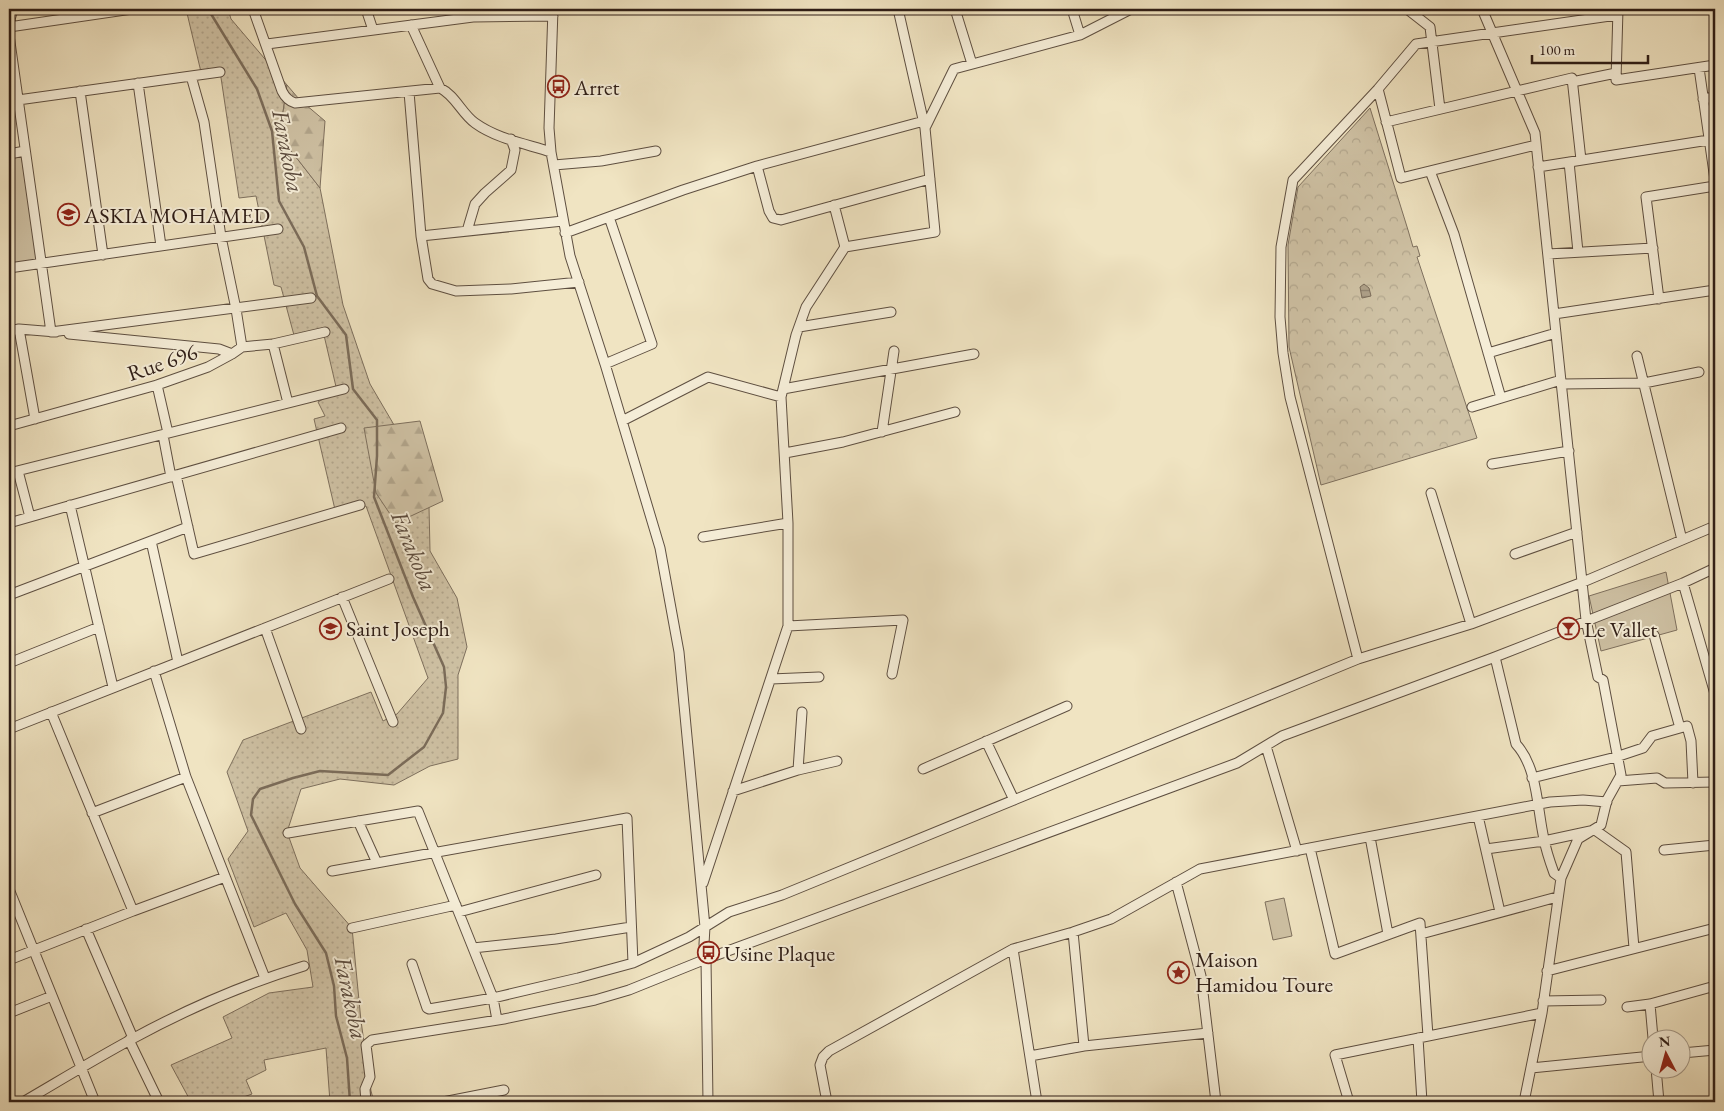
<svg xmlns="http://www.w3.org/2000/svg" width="1724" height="1111" font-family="'EB Garamond',serif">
<defs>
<pattern id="grass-dots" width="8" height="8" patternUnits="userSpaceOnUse" patternTransform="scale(1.25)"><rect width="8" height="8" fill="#cfc2a5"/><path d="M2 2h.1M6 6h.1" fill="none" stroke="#b2a68d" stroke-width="1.8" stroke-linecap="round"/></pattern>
<pattern id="forest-firs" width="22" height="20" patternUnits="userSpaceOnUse" patternTransform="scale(1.25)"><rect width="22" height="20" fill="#cfc2a5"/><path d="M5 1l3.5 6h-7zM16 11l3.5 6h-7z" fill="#b2a68d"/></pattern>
<pattern id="park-crowns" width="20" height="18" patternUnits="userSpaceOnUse" patternTransform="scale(1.25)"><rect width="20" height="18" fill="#cfc2a5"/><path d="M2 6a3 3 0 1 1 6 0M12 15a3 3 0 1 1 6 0" fill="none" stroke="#b2a68d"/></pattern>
<pattern id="water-rules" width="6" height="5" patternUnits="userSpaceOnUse" patternTransform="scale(1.25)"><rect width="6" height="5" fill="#aea088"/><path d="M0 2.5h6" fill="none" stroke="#8e826e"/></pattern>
</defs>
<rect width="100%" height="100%" fill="#f0e4c2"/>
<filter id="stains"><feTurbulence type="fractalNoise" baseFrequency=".004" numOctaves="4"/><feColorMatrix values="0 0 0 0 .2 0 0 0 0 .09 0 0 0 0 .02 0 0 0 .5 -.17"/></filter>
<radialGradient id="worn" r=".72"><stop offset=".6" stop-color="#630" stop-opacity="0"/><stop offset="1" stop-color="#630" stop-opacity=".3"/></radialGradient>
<path fill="url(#grass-dots)" stroke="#7e705e" d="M186,9H228L231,19L287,85L282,119L285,143L320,188L343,305L370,384L397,430L429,507L430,551L457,598L467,647L458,675V759L430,766L394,785L340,779L301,789L287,832L300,868L352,928L361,1021L371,1091L374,1102H330L326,1048L264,1060L266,1070L246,1080L252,1094L230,1102H191L171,1065L232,1038L223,1017L269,993L313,987L307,950L286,913L254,927L228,859L248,831L227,772L243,740L371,692L383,721L397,714L428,678L366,506L336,514L314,419L325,416L318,402L337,391L323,331L295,339L281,287L274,285L256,196L239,198L220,71L201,72Z"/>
<path fill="url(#forest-firs)" stroke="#7e705e" d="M287,85L299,99L325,121L320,188L285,143L282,119Z
M420,421L443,501L396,523L376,493L364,428Z"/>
<path fill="url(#park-crowns)" stroke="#7e705e" d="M1370,108L1408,230L1413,247L1417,246L1420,256L1417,257L1477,438L1321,485L1289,347L1288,245L1298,187Z"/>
<path fill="#cfc2a5" stroke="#7e705e" d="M21,153L37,261L9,265V154Z
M1666,572L1677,630L1601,651L1589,596Z
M1284,898L1292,936L1273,940L1265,902Z"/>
<path fill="url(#water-rules)" stroke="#7b6c5a" d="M1364,284L1369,288L1371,296L1362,298L1360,287Z"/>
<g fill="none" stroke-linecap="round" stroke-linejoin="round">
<path stroke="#7b6c5a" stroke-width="2.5" d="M208,9L257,89L272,131L279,201L304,247L317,296L346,335L353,389L377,420V456L374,497L413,597L444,667L446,687L443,713L424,747L388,775L320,771L293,778L260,789L253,799L251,815L295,904L326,953L334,986L336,1016L347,1058L350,1102"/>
<defs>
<path id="minor" d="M253,9L282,91C285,97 288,101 295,103L440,88C455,95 462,114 475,123C497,139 527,144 551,152
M366,9L373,30
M553,9L549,128L551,152L570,256L605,364L660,548L679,652L705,927L704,944L706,959L708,1102
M955,9L972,64
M1072,9L1080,35
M1407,9L1430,27L1440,109
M1482,9L1535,133L1586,620L1598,677L1603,680L1621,775L1607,800L1601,825L1578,839L1561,878L1542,1013L1524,1102
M1618,9L1616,80L1715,65
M9,23L13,9
M411,25L440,88
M9,27L132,9
M9,35L51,332L311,298
M267,44L473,17L553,16
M1699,68L1715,180
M191,76L204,122L221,237L236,309L242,347
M1572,82L1616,73
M138,83L161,246
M1378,89L1401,178L1536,145
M80,91L103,255
M409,92L421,236L428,279L432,284L456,291L511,289L579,282
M1703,99L1715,97
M18,100L220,72
M1386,122L1572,78L1581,160
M925,128L954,69L1080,35L1131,9
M9,154L25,151
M1569,162L1578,252
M554,165L601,161L656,151
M757,166L769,211L773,218L781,220L930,179
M1538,167L1715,139
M1430,171L1454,234L1501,398
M834,205L845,247
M467,231L475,204L485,193L511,170L515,150L511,139
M565,233L683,190L757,166L924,121
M421,236L563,221
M1548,254L1653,248
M9,268L278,229
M1659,299L1646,197L1715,186
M1554,314L1715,290
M799,327L891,312
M19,329L35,419
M9,331L19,329L56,332
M69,334L219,349L232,354
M273,344L288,403
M1488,353L1556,333
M1637,356L1682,540
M605,364L652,344L609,217
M1562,384L1644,383L1699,372
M157,385L168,433
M783,389L974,354
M1472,407L1561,380
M622,421L708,377L781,397
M9,426L157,385L208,367L232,354L242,347L273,344L325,332
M882,432L894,351
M163,435L171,477
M785,453L843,442L955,412
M1492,464L1569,451
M18,471L30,517
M9,473L344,389
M176,475L194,554L360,505
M1431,493L1471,624
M70,505L113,687
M9,523L341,428
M703,537L788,523
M151,541L178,662
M1515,554L1577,532
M1683,583L1715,694
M9,595L188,527
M342,597L393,722
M788,626L903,620L892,674
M265,628L301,729
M1654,635L1680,728
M1495,657L1516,744C1538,768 1537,809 1544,839C1546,851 1550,862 1554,873L1561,878
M1358,659L1290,397L1283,353L1280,317L1281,247L1293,180L1378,89L1416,44L1617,15
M9,663L99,627
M154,671L186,777L265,978
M771,679L819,677
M51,712L133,911
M9,729L389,579
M986,741L1014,800
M1266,746L1297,851
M923,769L1067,706
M798,770L802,712
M1532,778L1616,757L1643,748L1652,736L1687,726L1691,741L1693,783
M1618,781L1657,778L1665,783L1715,782
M733,791L798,770L837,761
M92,813L186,777
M1478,816L1500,912
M358,821L377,863
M288,833L418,811L493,998L497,1020
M1370,837L1388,934
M1310,848L1335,954L1420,923L1428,1036
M1486,849L1544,841L1595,830L1626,852L1634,948
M1664,850L1715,845
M332,871L627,818L633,963
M1176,882L1201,976L1216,1102
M703,883L788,626V523L781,397L783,389L796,335L806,307L845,247L935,232L925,128L898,9
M9,889L95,1102
M459,912L596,875
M352,928L456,905
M86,929L133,1038
M1073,932L1084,1046
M1421,934L1557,897
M473,948L556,939L631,927
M1013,949L1037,1102
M9,960L133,911L225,877
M412,964L427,1008L429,1009L493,998L578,978L633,963L689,937L729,912L782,895L1358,659L1471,624L1583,582L1715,526
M1547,971L1715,928
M1543,1001L1601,1000
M1650,1004L1653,1038
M1627,1007L1650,1004L1715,986
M9,1013L52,996
M1418,1038L1422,1102
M129,1040L159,1102
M1682,1053L1715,1050
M1030,1056L1084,1046L1208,1033
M1531,1068L1652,1056
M1656,1068L1659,1102
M23,1102C59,1081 95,1059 132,1039C187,1009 245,984 304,966
M366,1102L365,1089L370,1077L366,1045L372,1040L504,1019L595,1000L629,990L706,959L1237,763L1282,736L1495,657L1683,583L1715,568
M443,1102L504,1090
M827,1102L820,1065L823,1057L829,1051L1013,949L1073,932L1111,919L1200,869L1550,802L1583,800L1607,802
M1349,1102L1335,1055L1542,1013"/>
</defs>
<use href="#minor" stroke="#5e4f41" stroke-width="11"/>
<use href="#minor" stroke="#f5edd7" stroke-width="9"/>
</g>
<defs>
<symbol id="bus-ring" viewBox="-11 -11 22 22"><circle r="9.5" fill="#f5edd7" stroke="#8f2418" stroke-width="1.5"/><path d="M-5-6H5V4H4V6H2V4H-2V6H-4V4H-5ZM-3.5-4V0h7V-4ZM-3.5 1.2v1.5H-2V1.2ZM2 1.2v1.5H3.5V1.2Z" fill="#8f2418"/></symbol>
<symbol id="school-ring" viewBox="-11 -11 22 22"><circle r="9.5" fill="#f5edd7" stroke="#8f2418" stroke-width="1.5"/><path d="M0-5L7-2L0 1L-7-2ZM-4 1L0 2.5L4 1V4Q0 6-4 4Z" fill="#8f2418"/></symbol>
<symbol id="bar-ring" viewBox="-11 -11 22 22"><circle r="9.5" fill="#f5edd7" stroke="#8f2418" stroke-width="1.5"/><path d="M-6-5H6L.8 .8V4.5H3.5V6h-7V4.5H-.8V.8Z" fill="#8f2418"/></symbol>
<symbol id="sight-ring" viewBox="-11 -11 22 22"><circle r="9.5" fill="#f5edd7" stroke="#8f2418" stroke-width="1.5"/><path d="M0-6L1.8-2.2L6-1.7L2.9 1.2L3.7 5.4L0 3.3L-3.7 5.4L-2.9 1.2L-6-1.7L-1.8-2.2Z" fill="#8f2418"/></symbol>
</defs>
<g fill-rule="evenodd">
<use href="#bus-ring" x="546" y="74" width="25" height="25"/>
<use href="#school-ring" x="56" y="202" width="25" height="25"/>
<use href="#school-ring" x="318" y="616" width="25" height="25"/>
<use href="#bar-ring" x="1556" y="616" width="25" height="25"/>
<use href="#bus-ring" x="696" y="940" width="25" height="25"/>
<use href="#sight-ring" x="1166" y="960" width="25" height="25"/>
</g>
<g text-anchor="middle" stroke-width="4" stroke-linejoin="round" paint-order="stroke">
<g font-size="22" fill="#2e1d16" stroke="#f5edd7" text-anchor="start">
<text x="574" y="95">Arret</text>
<text x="84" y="223">ASKIA MOHAMED</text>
<text x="346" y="636">Saint Joseph</text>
<text x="1584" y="637">Le Vallet</text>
<text x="724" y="961">Usine Plaque</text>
<text x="1195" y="967">Maison<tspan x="1195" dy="25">Hamidou Toure</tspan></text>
</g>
<g font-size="22" fill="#2e1d16" stroke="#f5edd7">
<text transform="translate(162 362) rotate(-19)" y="8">Rue 696</text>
</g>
<g font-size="24" font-style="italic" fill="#5b4b3e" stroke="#f5edd7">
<text transform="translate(288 151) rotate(79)" y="8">Farakoba</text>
<text transform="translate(414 551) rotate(68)" y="8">Farakoba</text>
<text transform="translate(351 998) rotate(78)" y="8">Farakoba</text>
</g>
</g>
<rect width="1724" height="1111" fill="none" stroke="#f0e4c2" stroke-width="30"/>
<rect x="10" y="10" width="1704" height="1091" fill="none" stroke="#2e1d16" stroke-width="2.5"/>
<rect x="15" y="15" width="1694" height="1081" fill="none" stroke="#2e1d16"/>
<g transform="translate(1666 1054) rotate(354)"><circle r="24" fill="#f5edd7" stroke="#a59a8a"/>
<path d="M0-4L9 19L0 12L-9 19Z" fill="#8f2418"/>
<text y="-8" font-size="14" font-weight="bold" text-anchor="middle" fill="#2e1d16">N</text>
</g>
<path d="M1532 55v8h116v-8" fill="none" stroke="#2e1d16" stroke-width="2.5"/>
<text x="1539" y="55" font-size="15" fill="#2e1d16" stroke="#f5edd7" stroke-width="4" paint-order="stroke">100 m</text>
<rect width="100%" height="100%" filter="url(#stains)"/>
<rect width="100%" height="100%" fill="url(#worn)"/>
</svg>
